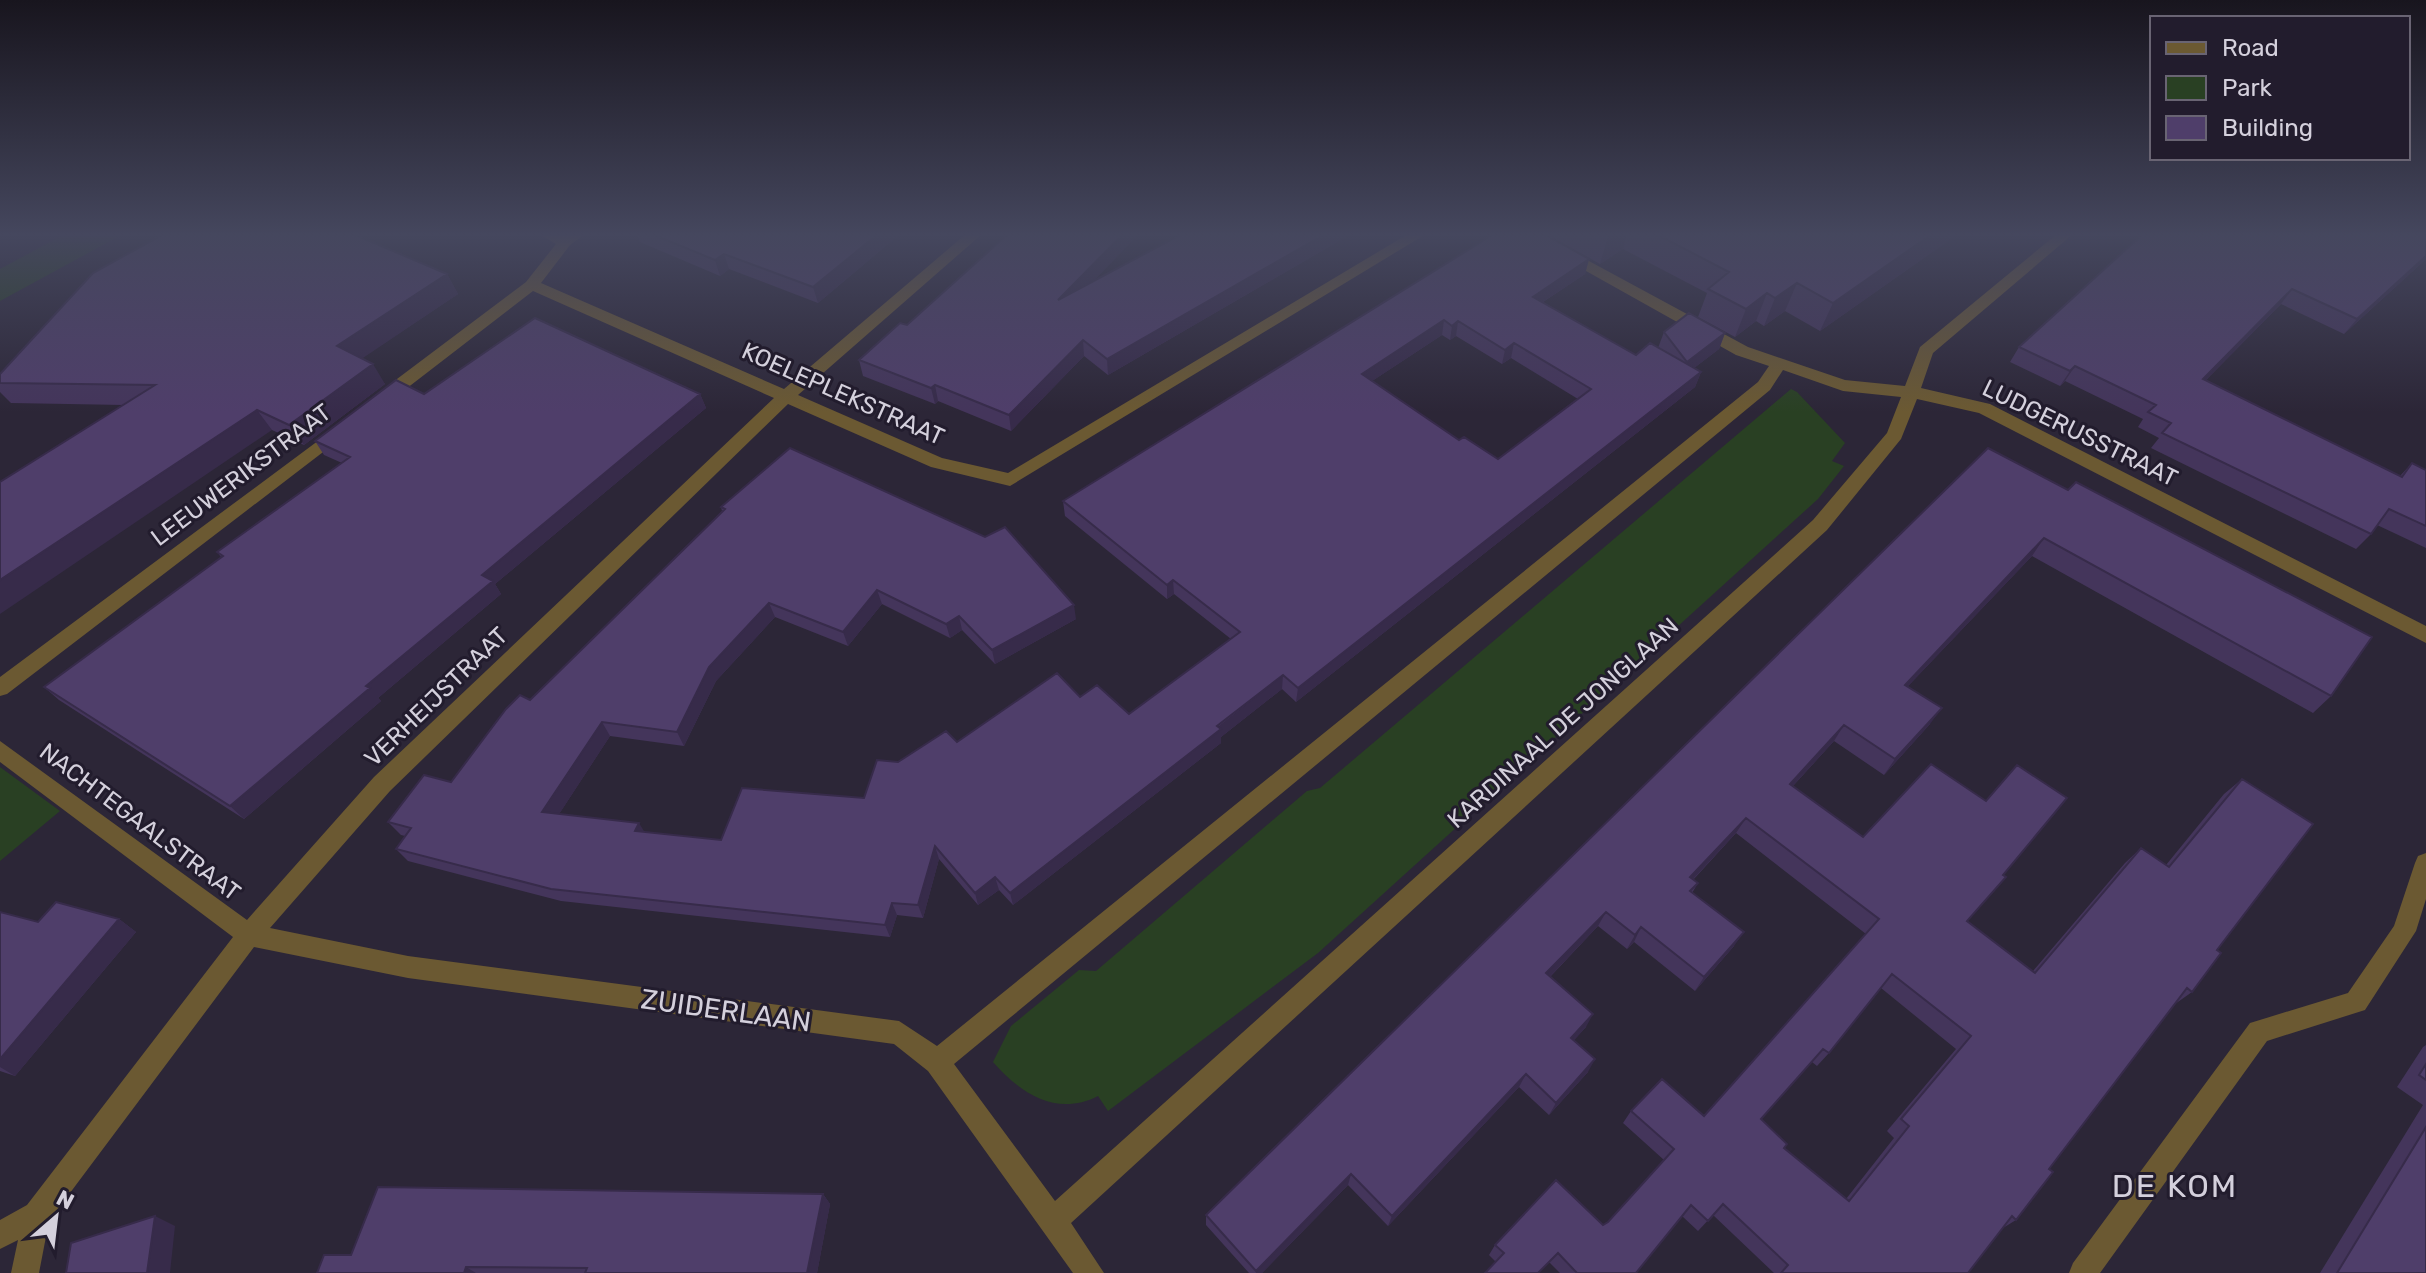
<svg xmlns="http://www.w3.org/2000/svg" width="2426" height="1273" font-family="Rubik,sans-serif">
<rect width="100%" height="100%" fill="#2c2637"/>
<path fill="#294023" d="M65,234H123L0,301V269Z
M1791,389L1797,392L1845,443L1832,461L1844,466L1818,499L1318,953L1108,1111L1098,1096C1057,1117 1021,1094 993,1062L1011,1026L1079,970L1096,971L1307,791L1320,788Z
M0,767L60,811L0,861Z"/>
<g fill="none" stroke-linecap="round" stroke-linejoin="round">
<path fill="#6b5932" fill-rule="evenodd" d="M539,234H585L570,245L541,283L784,389L966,234H982L798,395L942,458L1008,473L1408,234H1426L1010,486L931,467L788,404L390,791L270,928L408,956L899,1021L937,1046L1758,382L1769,366L1736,355L1520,234H1539L1748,347L1845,380L1905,386L1920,347L2057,234H2073L1933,353L1921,388L1990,404L2426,626V643L1979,413L1917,399L1901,439L1827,530L1071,1223L1104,1273H1073L928,1071L894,1044L408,978L254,947L49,1221L39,1273H11L18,1240L0,1249V1220L27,1205L233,937L0,762V741L247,920L374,777L774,398L533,291L389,402H377L374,398L377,394L526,282L556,244ZM1783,370L1843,391L1901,397L1887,433L1813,520L1055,1201L954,1064L1770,390Z
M338,426L344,428L347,432L344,436L7,694L0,696V677Z
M2426,853V899L2416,931L2365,1010L2267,1041L2100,1273H2069L2073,1263L2250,1023L2348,993L2394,926L2415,863L2418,856Z"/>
</g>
<path fill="#44355b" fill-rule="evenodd" d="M637,234H900L818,303L729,269L720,276L640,242Z
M1182,234H1351L1108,375L1084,356L1011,431L938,401L935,404L863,376L859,360L907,325L1093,281Z
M1494,234L1589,259L1585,274L1543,302L1636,355L1658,348L1664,332L1725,333L1719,349L1694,368L1701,372L1695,387L1296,702L1282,689L1221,737V743L1013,905L999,890L978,905L939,859L923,918L897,915L890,937L561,901L408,861L396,849L405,836L401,835L388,822L451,782L530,700L722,511L721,507L1076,619L995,664L962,630L950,638L882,604L848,646L775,617L716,681L684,746L610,736L559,814L645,832L721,840L864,798L898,762L957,742L1080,697L1129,714L1231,639L1174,594L1167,599L1065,516L1063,501ZM1442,335L1450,340L1456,336L1502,364L1511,358L1578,399L1498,459L1459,440L1372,381Z
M1546,234H1958L1820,331L1785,311L1764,326L1756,321L1735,337L1698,317L1707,293L1623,249L1600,264Z
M2426,259L2344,334L2281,304L2206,380L2400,476L2412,463L2426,470V548L2377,525L2371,534L2356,549L2151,448L2159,438L2138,427L2143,419L2065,381L2060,386L2010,362L2019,347Z
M447,274L458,294L362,358L385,384L304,445L272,430L124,405L11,403L0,392V374Z
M424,394H700L706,408L495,584L501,594L378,698L381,701L244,819L59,700L44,687L221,557L217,552L342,463L324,455L315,441Z
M1988,448L2331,696L2313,713L2032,556L1908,686L1930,724L1884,775L1834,741L1793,786L1863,837L2003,875L1967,921L2033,971L2125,863L2141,848L2166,865L2224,794L2242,779L2217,950L2192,992L2175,1004L2049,1169L2016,1220L2003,1228L1968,1273H1774L1713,1215L1698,1231L1682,1216L1636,1273H1560L1550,1263L1496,1262L1489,1255L1495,1245L1603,1225L1608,1222L1664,1160L1623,1123L1631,1111L1704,1116L1866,934L1736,833L1693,880L1698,883L1692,893L1734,946L1695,991L1634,942L1627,949L1598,926L1550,977L1586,1027L1574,1040L1588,1072L1549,1115L1519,1087L1388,1226L1348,1185L1262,1273H1249L1206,1225V1215ZM1881,988L1956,1049L1887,1131L1894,1138L1846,1199L1784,1148L1761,1119L1812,1062L1817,1066L1829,1053Z
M0,912L38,922L119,919L136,932L15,1076L0,1071Z
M2426,1045V1273H2320L2423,1105L2397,1087L2423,1047Z
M823,1194L830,1204L817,1273H317L351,1255Z"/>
<path fill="#372b4a" d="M878,234H900L818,303L813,287Z
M1123,234H1139L1060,316L1058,300Z
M1325,234H1351L1108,375L1107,359Z
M1610,234H1627L1623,249L1600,264L1608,236Z
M1932,234H1958L1820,331L1833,303Z
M724,254L729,269L720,276L715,260Z
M2426,256V259L2344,334L2357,319Z
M1589,259L1585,274L1529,311L1533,297Z
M447,274L458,294L351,366L337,346Z
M1797,283L1785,311L1764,326L1775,298Z
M2292,289L2281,304L2192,394L2203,379Z
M1767,293L1756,321L1735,337L1746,309Z
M1444,320L1442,335L1360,389L1362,374Z
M1458,321L1456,336L1450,340L1452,326Z
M1725,333L1719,349L1681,378L1687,362Z
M1083,340L1084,356L1011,431L1009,415Z
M1514,343L1511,358L1502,364L1505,350Z
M373,364L385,384L304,445L289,425Z
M2075,366L2065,381L2060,386L2070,371Z
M1701,372L1695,387L1296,702L1298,688Z
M935,385L938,401L935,404L931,388Z
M700,394L706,408L495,584L501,594L378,698L381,701L244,819L230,806L366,686L482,575Z
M257,410L272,430L0,614V580Z
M2044,538L2032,556L1894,701L1905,685Z
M1173,580L1174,594L1167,599V585Z
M877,590L882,604L848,646L843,632Z
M769,603L775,617L716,681L684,746L677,732L709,667Z
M1074,605L1076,619L995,664L992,650Z
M959,616L962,630L950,638L946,624Z
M1283,675L1282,689L1221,737V743L1013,905L1010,893Z
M1942,708L1930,724L1884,775L1895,759Z
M602,722L610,736L552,825L542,812Z
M1844,725L1834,741L1780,800L1790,784Z
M1746,818L1736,833L1681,892L1690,877Z
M639,823L647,836L635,831Z
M935,846L939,859L923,918L918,905Z
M995,877L999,890L978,905L975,893Z
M892,903L897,915L890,937L885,925Z
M1606,912L1598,926L1540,987L1546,973Z
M119,919L136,932L15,1076L0,1067V1059Z
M1641,927L1634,942L1627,949L1635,935Z
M1744,932L1734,946L1695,991L1704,977Z
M1593,1014L1586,1027L1564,1051L1571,1038Z
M1595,1059L1588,1072L1549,1115L1556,1103Z
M1526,1074L1519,1087L1388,1226L1392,1216Z
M1351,1174L1348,1185L1262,1273H1256V1271Z
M823,1194L830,1204L817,1273H807Z
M155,1216L175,1226L170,1273H147Z
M466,1267L476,1273H464Z"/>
<path fill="#4f3e6a" stroke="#372b4a" stroke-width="2" fill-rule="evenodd" d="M164,234H353L447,274L337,346L373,364L289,425L257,410L0,580V482L155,385L0,383V374L93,273Z
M652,234H878L813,287L724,254L715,260Z
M1008,234H1123L1058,300L1182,234H1325L1107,359L1083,340L1009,415L935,385L931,388L859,360L900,323L907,325Z
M1494,234H1544L1589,259L1533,297L1636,355L1650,343L1701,372L1298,688L1283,675L1217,726L1221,729L1010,893L995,877L975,893L935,846L918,905L892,903L885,925L551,889L396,849L411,828L388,822L424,775L451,782L506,709L520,695L530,700L725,509L721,507L790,448L985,537L1005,527L1074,605L992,650L959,616L946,624L877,590L843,632L769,603L709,667L677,732L602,722L542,812L639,823L635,831L721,840L742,788L864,798L877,760L898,762L946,731L957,742L1057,673L1080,697L1097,685L1129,714L1240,632L1173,580L1167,585L1063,501ZM1444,320L1452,326L1458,321L1505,350L1514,343L1591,389L1498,459L1464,437L1459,440L1362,374Z
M1656,234H1932L1833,303L1797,283L1775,298L1767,293L1746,309L1708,289L1729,272Z
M2143,234H2426V256L2357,319L2292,289L2203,379L2402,477L2412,463L2426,470V526L2389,509L2371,534L2162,433L2171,423L2148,412L2156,405L2075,366L2070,371L2019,347Z
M1689,313L1725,333L1687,362L1664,332Z
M535,318L700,394L482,575L493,581L366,686L370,688L230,806L44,687L223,556L217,552L350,457L315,441L396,380L424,394Z
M1988,448L2068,490L2076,482L2372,637L2331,696L2044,538L1905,685L1942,708L1895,759L1844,725L1790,784L1863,837L1931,764L1986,801L2017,765L2067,798L2003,875L2006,877L1967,921L2035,973L2141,848L2169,867L2242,779L2313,824L2217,950L2221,953L2192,992L2187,988L2049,1169L2053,1172L2016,1220L2012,1216L1968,1273H1781L1788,1265L1723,1204L1708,1221L1691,1205L1636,1273H1577L1558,1253L1538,1273H1485L1504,1253L1495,1245L1556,1180L1603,1225L1608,1222L1674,1149L1631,1111L1662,1079L1704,1116L1879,919L1746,818L1690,877L1698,883L1690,891L1744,932L1704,977L1641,927L1635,935L1606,912L1546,973L1593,1014L1571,1038L1595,1059L1556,1103L1526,1074L1392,1216L1351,1174L1256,1271L1206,1215ZM1892,974L1971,1036L1901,1119L1909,1126L1849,1201L1784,1148L1787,1144L1761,1119L1823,1049L1829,1053Z
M56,902L119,919L0,1059V912L38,922Z
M2426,1064V1080L2419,1075Z
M2426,1127V1273H2337Z
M378,1187L823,1194L807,1273H585L587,1268L466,1267L464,1273H317L324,1255H351Z
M155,1216L147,1273H66L71,1243Z"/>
<linearGradient id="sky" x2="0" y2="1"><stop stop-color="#18151e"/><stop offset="0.57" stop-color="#45475e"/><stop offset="1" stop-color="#45475e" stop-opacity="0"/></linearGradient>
<rect width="2426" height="412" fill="url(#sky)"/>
<g text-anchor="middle" stroke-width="6" stroke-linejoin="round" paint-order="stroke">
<g font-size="24" fill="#d4d0dc" stroke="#221c2d">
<text transform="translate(843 394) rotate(24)" y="8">KOELEPLEKSTRAAT</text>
<text transform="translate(2080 433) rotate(26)" y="8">LUDGERUSSTRAAT</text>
<text transform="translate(241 475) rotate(-37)" y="8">LEEUWERIKSTRAAT</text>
<text transform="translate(436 697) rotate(-44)" y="8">VERHEIJSTRAAT</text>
<text transform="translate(1563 723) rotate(-42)" y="8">KARDINAAL DE JONGLAAN</text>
<text transform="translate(140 822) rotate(37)" y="8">NACHTEGAALSTRAAT</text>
</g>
<g font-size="28" fill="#d4d0dc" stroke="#221c2d">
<text transform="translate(726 1010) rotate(8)" y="10">ZUIDERLAAN</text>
</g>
<g font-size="32" letter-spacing="2" fill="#d4d0dc" stroke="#221c2d">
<text x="2175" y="1197">DE KOM</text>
</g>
</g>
<rect x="2150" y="16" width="260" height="144" fill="#221c2d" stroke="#696473" stroke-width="2"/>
<rect x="2166" y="42" width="40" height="12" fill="#6b5932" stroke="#696473" stroke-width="2"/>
<text x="2222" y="56" font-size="24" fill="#d4d0dc">Road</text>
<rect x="2166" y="76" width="40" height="24" fill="#294023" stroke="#696473" stroke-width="2"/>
<text x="2222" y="96" font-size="24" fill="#d4d0dc">Park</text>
<rect x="2166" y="116" width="40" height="24" fill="#4f3e6a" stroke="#696473" stroke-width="2"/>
<text x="2222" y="136" font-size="24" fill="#d4d0dc">Building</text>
<g transform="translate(56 1217) rotate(28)" stroke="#221c2d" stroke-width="6" paint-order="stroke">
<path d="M0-6L14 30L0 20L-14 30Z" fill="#d4d0dc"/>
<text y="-12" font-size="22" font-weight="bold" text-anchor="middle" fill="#d4d0dc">N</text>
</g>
</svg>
